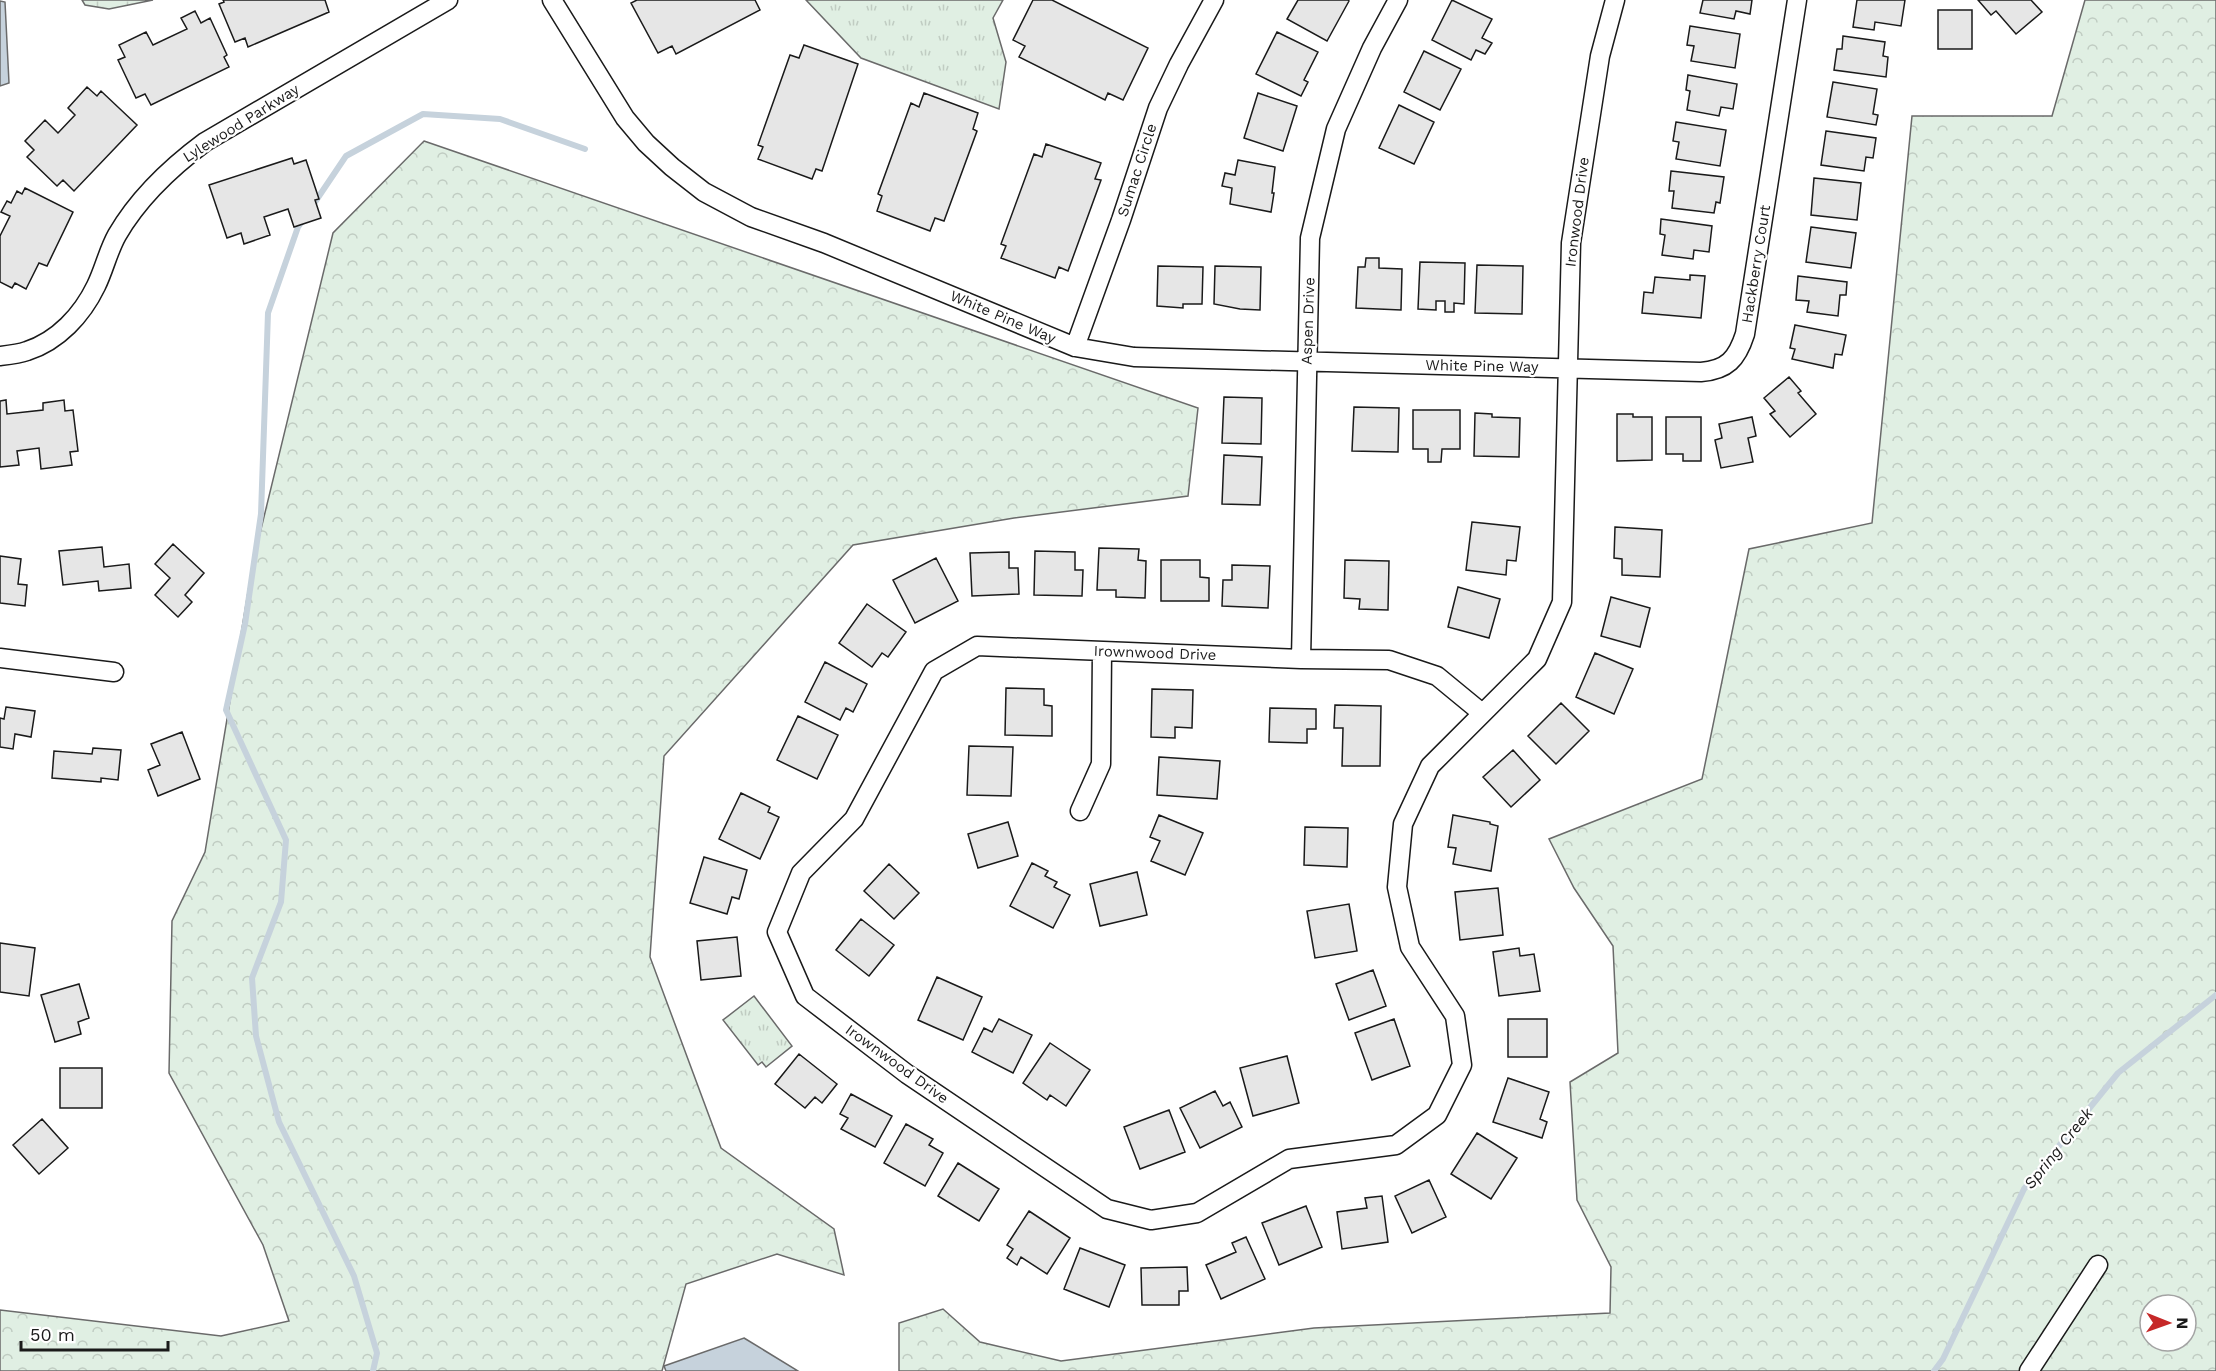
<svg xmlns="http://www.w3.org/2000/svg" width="2216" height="1371" font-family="'Work Sans',sans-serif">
<defs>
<pattern id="forest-crowns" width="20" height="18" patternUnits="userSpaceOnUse" patternTransform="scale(1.5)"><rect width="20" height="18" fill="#e0efe3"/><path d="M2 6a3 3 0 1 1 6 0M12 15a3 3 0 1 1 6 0" fill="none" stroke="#c0ccc2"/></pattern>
<pattern id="wetland-marsh" width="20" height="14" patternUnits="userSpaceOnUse" patternTransform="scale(1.5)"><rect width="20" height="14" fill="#e0efe3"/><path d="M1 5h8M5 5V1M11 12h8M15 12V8" fill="none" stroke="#c0ccc2"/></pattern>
<pattern id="park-tufts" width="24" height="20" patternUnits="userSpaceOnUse" patternTransform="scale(1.5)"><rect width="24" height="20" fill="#e0efe3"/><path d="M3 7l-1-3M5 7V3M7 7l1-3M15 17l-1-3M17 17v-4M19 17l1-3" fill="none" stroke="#c0ccc2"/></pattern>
</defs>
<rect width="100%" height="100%" fill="#fff"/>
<path fill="url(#forest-crowns)" stroke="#6a6a6a" stroke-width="1.5" fill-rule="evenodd" d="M2085,0H2216V1371H899V1323L943,1309L980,1342L1061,1361L1314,1328L1610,1313L1611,1267L1577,1200L1570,1082L1618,1053L1613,946L1574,888L1549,839L1702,779L1749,549L1872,523L1912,116H2052ZM2150,1305H2186V1341H2150Z
M424,141L1198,408L1188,496L1014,518L853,545L664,756L650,957L721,1148L834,1229L844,1275L777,1254L686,1284L662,1371H0V1310L221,1336L289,1321L263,1245L169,1073L172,921L205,852L253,562L333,233Z"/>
<path fill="url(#wetland-marsh)" stroke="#6a6a6a" stroke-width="1.5" d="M82,0H153L109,9L85,5Z"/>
<path fill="url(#park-tufts)" stroke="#6a6a6a" stroke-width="1.5" d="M806,0H1003L993,18L1006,62L999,109L861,58Z
M754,996L792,1046L766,1067L762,1062L758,1065L723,1020Z"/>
<path fill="#c6d2dc" stroke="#6a6a6a" stroke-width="1.5" d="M0,1L5,2L9,83L0,86Z
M744,1338L798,1371H666L664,1366Z"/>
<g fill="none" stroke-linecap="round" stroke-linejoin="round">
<path stroke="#c6d2dc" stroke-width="6" d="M311,208L346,156L423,114L500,119L585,149
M304,219L298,227L268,313L261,514L245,624L226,710L286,840L281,902L252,978L256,1036L279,1122L354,1276L377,1353L373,1371
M1934,1371L1943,1359L2024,1189L2118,1073L2216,995"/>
</g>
<path fill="#e6e6e6" stroke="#1a1a1a" stroke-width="1.5" d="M223,0H325L329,12L248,47L245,38L235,42L219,4L224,2Z
M637,0H755L760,10L676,54L672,46L658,53L631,3Z
M1033,0H1052L1148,48L1123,100L1108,93L1105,100L1019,57L1025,46L1013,40Z
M1298,0H1348L1349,1L1327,41L1287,19Z
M1452,0L1492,19L1482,38L1492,43L1485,54L1476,50L1471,60L1432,40Z
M1703,0H1752L1750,14L1736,11L1734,19L1700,13Z
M1857,0H1905L1901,26L1875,22L1874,30L1853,27Z
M1978,0H2031L2042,12L2016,34L1996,11L1991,15Z
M1938,10H1972V49H1938Z
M195,11L201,23L210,18L227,55L224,57L229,67L151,105L145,94L136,98L118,60L125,57L119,45L146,32L153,45L187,29L181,18Z
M1690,26L1740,34L1735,68L1691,61L1694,46L1687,45Z
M1277,32L1318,52L1304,80L1308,82L1301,96L1256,74Z
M1843,36L1885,42L1883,56L1888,57L1886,77L1834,70L1837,49H1842Z
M804,45L858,64L822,171L816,169L812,179L758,159L763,147L758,145L790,55L799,58Z
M1424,51L1461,69L1440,110L1404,92Z
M1688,75L1737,84L1733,109L1721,107L1719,116L1687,110L1690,91L1686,90Z
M1833,82L1877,89L1873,114L1878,115L1876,125L1827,117Z
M87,87L97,96L101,91L137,125L74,191L63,180L57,186L27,157L34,150L25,141L45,120L58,133L75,115L68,108Z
M924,93L978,113L973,129L977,131L944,221L935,218L930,231L877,211L882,196L878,194L911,103L919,107Z
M1258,93L1297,106L1283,151L1244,138Z
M1399,105L1434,122L1414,164L1379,148Z
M1676,122L1726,130L1720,166L1676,159L1679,142L1673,141Z
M1826,131L1876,138L1873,158L1866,157L1864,171L1821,165Z
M1046,144L1101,163L1095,179L1101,180L1068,271L1059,267L1055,278L1001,258L1006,246L1001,244L1034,154L1042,157Z
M292,158L294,164L306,160L319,199L315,200L321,218L294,227L288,209L264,217L270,235L244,244L241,233L227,238L209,185Z
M1238,160L1275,167L1272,193H1274L1271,212L1230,204L1232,188L1222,186L1225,173L1235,175Z
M1671,171L1724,177L1720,203L1716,202L1714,213L1672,208L1674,191H1669Z
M1814,178L1861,183L1857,220L1811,215Z
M25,188L73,212L47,266L39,263L26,289L15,283L12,288L0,282V236L10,216L1,212L7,201L11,203L17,191L22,194Z
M1661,219L1712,226L1709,252L1694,250L1693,259L1662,255L1665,235L1660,234Z
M1811,227L1856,233L1851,268L1806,262Z
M1366,258H1379V268L1402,269L1401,310L1356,308L1358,267H1365Z
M1420,262L1465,263L1464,304L1454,303V312H1445V301H1436V310L1418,309Z
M1477,265L1523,266L1522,314L1475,313Z
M1158,266L1203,267L1202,304H1183V308L1157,306Z
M1215,266L1261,267L1260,310L1240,309L1214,304Z
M1690,275L1705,276L1701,318L1642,313L1644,292L1653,293L1655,277L1690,280Z
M1798,276L1847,282L1846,295H1840L1838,316L1807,312L1809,301L1796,300Z
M1795,325L1846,335L1842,355L1835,354L1833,368L1792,359L1795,349L1790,348Z
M1789,377L1801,391L1798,393L1816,414L1790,437L1770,414L1775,411L1764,398Z
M1224,397L1262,398L1261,444L1222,443Z
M6,400L7,414L43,410V403L64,400L65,411L73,410L78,451L70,452L72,465L41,469L39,448L17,451L19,465L0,467V401Z
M1354,407L1399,408L1398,452L1352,451Z
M1413,410H1460V449H1442L1441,462H1428V449H1413Z
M1475,413L1492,414V417L1520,418L1519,457L1474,456Z
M1617,414H1633V417H1652V460L1617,461Z
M1666,417H1701V461H1683V454H1666Z
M1752,417L1756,436L1748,438L1753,462L1721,468L1715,440L1722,438L1719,424Z
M1224,455L1262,457L1260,505L1222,504Z
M1472,522L1520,527L1516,561L1507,560L1506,575L1466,570Z
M1615,527L1662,530L1660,577L1622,575V559L1614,558Z
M173,544L204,573L185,595L192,602L178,617L155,595L170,578L155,564Z
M102,547L104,567L129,564L131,588L99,591L98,581L63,585L59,551Z
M1099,548L1139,549L1138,560L1146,561L1145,598L1116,597V590H1097Z
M1035,551L1075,552V570H1083L1082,596L1034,595Z
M1009,552V568H1018L1019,594L972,596L970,553Z
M0,556L21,559L18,584L27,585L25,606L0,603Z
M936,558L958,601L915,623L893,580Z
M1161,560H1200V577L1209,578V601H1161Z
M1345,560L1389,561L1388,610L1359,609L1360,599L1344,598Z
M1232,565L1270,566L1268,608L1222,606L1223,580H1232Z
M1458,587L1500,599L1489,638L1448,627Z
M1611,597L1650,608L1640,647L1601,636Z
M867,604L906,632L888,657L882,653L872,667L839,643Z
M1595,653L1633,669L1614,714L1576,697Z
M825,662L867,684L853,712L846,708L840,720L805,702Z
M1006,688L1044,689V705L1052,706V736L1005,735Z
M1152,689L1193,690L1192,728L1175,727V738L1151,737Z
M1561,703L1589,731L1556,764L1528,736Z
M1335,705L1381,706L1380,766H1342L1343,728H1334Z
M6,707L35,711L31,737L15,734L13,749L0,747V718L4,719Z
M1270,708L1316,709V729H1307V743L1269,742Z
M798,716L838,735L817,779L777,760Z
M182,732L200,779L158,796L148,770L160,765L151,744Z
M969,746L1013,747L1011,796L967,795Z
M93,748L121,750L118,780L101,778V782L52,778L54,751L92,754Z
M1513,750L1540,780L1511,807L1483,777Z
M1159,757L1220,761L1217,799L1157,795Z
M741,793L770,807L768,812L779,817L760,859L719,839Z
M1159,815L1203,833L1185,875L1151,861L1160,841L1150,837Z
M1453,815L1490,822V824L1498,826L1491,871L1453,864L1456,848L1448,847Z
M1008,822L1018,856L978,868L968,834Z
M1305,827L1348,828L1347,867L1304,865Z
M704,857L747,870L739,899L732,897L727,914L690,903Z
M1032,863L1048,871L1045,876L1057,882L1054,887L1070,895L1053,928L1010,906Z
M889,864L919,893L894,919L864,891Z
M1137,872L1147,915L1100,926L1090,884Z
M1498,888L1503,935L1460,940L1455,892Z
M1349,904L1357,951L1315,958L1307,911Z
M861,919L894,945L869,976L836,950Z
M737,937L741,976L701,980L697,941Z
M0,943L35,948L29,996L0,992Z
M1519,948L1520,956L1534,954L1540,991L1499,996L1493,952Z
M1373,970L1386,1006L1349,1020L1336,984Z
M937,977L982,997L963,1040L918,1020Z
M79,984L89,1018L78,1022L81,1034L55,1042L41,995Z
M999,1019L1032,1035L1013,1073L972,1052L984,1028L992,1032Z
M1394,1019L1410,1066L1372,1080L1355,1033Z
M1508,1019H1547V1057H1508Z
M1050,1043L1090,1070L1066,1106L1050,1095L1047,1100L1023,1083Z
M799,1054L837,1084L822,1103L815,1097L805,1108L775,1084Z
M1287,1056L1299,1103L1253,1116L1240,1068Z
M60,1068H102V1108H60Z
M1508,1078L1549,1092L1540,1119L1547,1122L1542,1138L1493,1122Z
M1215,1091L1223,1106L1230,1102L1242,1127L1200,1148L1180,1108Z
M851,1094L892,1116L875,1147L841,1129L848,1118L840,1114Z
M1169,1110L1185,1152L1140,1169L1124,1127Z
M42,1119L68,1148L39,1174L13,1145Z
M906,1124L933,1139L929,1145L943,1153L925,1186L884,1163Z
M1477,1133L1517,1158L1491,1199L1451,1174Z
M958,1163L999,1189L979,1221L938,1196Z
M1429,1180L1446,1217L1412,1233L1395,1196Z
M1382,1196L1388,1242L1342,1249L1337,1212L1367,1208L1365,1198Z
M1306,1206L1322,1247L1279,1265L1262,1223Z
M1029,1211L1070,1238L1047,1274L1021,1257L1017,1265L1007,1258L1013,1249L1007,1245Z
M1246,1237L1265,1279L1221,1299L1206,1265L1236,1252L1232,1243Z
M1080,1248L1125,1265L1109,1307L1064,1289Z
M1187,1267L1188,1291H1179V1305H1142L1141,1268Z"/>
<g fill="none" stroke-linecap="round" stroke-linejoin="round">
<defs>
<path id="street" d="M552,0L625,118L646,143L672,167L704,192L751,217L824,243L1075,347L1134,357L1701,372C1727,370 1737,359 1745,334L1797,0
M1075,347L1121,220L1158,108L1179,64L1214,0
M0,356C9,355 19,354 27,351C58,341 82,315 96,286C104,270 108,251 117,235C139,197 170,168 205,142L448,0
M0,658L114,672
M1301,659L1310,238L1336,129L1372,48L1398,0
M1482,713L1437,676L1389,660L1301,659L977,646L934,671L854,819L801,873L777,932L805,996L907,1074L1107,1209L1151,1220L1197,1213L1289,1159L1396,1145L1437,1115L1462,1065L1455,1016L1410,947L1397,887L1403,824L1430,766L1537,659L1562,602L1571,243L1600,56L1615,0
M1080,811L1101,764L1102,651
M2029,1371L2098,1265"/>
</defs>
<use href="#street" stroke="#1a1a1a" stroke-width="21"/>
<use href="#street" stroke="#fff" stroke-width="18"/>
</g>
<g text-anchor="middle" stroke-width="4.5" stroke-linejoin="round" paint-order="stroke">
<g font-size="15" fill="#1a1a1a" stroke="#fff">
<text transform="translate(241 123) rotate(-32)" y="5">Lylewood Parkway</text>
<text transform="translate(1137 170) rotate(-72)" y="5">Sumac Circle</text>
<text transform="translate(1577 212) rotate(-83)" y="5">Ironwood Drive</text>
<text transform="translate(1756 264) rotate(-81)" y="5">Hackberry Court</text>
<text transform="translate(1003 317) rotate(23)" y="5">White Pine Way</text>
<text transform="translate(1308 321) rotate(-88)" y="5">Aspen Drive</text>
<text transform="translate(1482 366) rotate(1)" y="5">White Pine Way</text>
<text transform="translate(1155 653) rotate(2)" y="5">Irownwood Drive</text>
<text transform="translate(897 1064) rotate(36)" y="5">Irownwood Drive</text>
</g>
<g font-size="16" font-style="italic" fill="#1a1a1a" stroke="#fff">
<text transform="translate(2058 1148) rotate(-51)" y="6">Spring Creek</text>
</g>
</g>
<g transform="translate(2168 1323) rotate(91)"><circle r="28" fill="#ffffff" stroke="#a3a3a3" stroke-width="1.5"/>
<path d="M0-4.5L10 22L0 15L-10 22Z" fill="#c62828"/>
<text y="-9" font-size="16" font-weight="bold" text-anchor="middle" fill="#1a1a1a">N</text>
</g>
<path d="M21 1341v9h147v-9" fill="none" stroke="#1a1a1a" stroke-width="3"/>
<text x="30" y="1341" font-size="18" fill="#1a1a1a" stroke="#ffffff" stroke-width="4.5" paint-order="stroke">50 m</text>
</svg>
